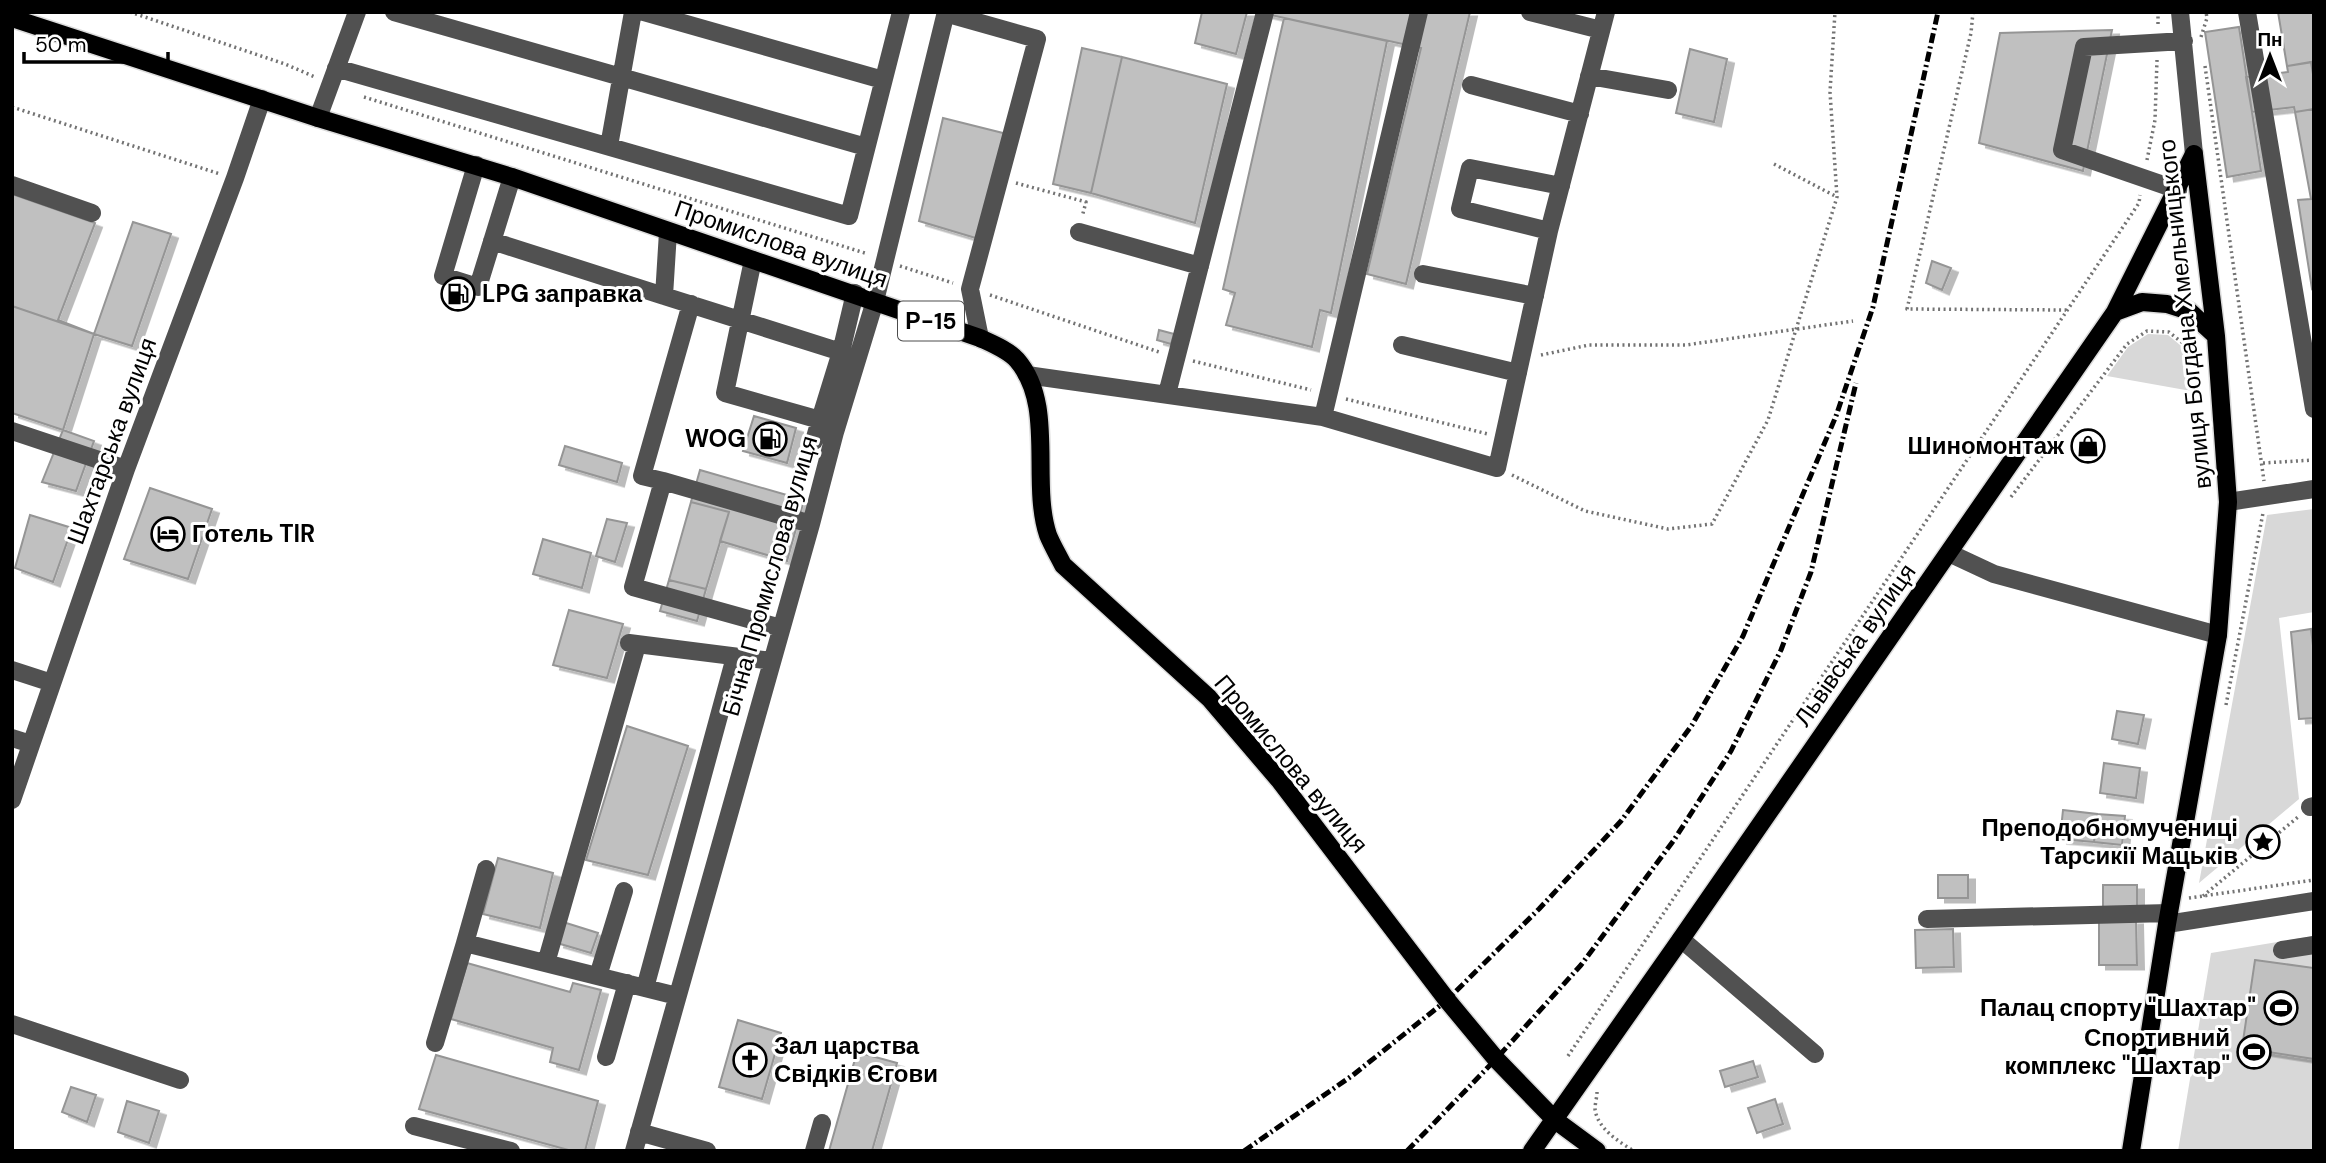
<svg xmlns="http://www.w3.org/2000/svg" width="2326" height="1163" font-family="'DM Sans',sans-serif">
<defs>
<filter id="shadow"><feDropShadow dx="7" dy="4.5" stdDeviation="0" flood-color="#0004"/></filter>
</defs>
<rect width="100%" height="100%" fill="#fff"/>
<path fill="#d8d8d8" d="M2148,334L2168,335L2186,350L2191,391L2107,376L2128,347Z
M2314,509V612L2279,618L2299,799L2199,883L2267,515Z
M2314,936V1151H2178L2211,953Z"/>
<path fill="#c0c0c0" stroke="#959595" stroke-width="2" filter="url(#shadow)" d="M1202,12H1247L1236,54L1195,43Z
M1257,12H1470L1406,284L1367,274L1421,48Z
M2278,12H2314V62L2287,66Z
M1284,18L1387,41L1331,313L1320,310L1312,347L1226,325L1235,293L1223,289Z
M2239,27L2261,171L2227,177L2205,32Z
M2112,30L2083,171L1979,143L2000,33Z
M1082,48L1122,57L1091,193L1053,184Z
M1690,49L1727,59L1714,122L1676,113Z
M1122,57L1227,84L1195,223L1091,193Z
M2311,62L2314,80V109L2295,112L2294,107L2252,112L2246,77L2288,72L2287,66Z
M2314,109V288L2312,289L2298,200L2311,199L2295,112Z
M943,118L1007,134L979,239L919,221Z
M12,194L95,223L58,320L94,334L12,306Z
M133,222L171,234L132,346L94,334Z
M1932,261L1951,268L1942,290L1926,283Z
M12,306L94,334L63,430L12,413Z
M1159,330L1174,334L1171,344L1157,340Z
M754,416L796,428L787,463L743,451Z
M63,430L94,441L76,491L42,482Z
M565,446L622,463L617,482L559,465Z
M700,470L804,500L787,561L720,541L729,512L691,502Z
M150,488L212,509L188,579L124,559Z
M691,502L729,512L706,589L669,580Z
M30,515L72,528L53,582L15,568Z
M607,519L627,523L615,562L596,556Z
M543,539L591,553L582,588L533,574Z
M669,580L706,589L697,621L660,611Z
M569,610L623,624L607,678L553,665Z
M2311,629L2314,654V718L2299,719L2291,632Z
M2117,711L2144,715L2138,744L2112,739Z
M627,726L688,746L648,875L586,860Z
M2104,763L2140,768L2136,798L2100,793Z
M2063,810L2097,814L2094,842L2060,839Z
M2097,814L2125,816L2122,845L2094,842Z
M498,858L553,873L540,928L483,914Z
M1938,875H1968V898H1938Z
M2103,885H2137V909H2103Z
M2136,920L2137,965H2099V921Z
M563,922L598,933L591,953L557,943Z
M1953,929L1954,967L1916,968L1915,930Z
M2255,960L2314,968V1059L2242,1048Z
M467,963L570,992L573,983L601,990L579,1070L550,1062L553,1048L451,1019Z
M738,1020L781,1033L762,1099L719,1087Z
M857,1052L897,1063L872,1151H829Z
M436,1055L598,1101L585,1151H572L419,1109Z
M1753,1061L1758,1077L1725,1087L1720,1071Z
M71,1087L96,1095L87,1122L62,1112Z
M1775,1099L1783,1124L1757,1133L1748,1108Z
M127,1101L159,1111L149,1143L118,1132Z"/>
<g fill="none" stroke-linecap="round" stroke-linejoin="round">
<defs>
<path id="major" d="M12,18L318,118L512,177L980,338C993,344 1008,350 1017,360C1056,405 1030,481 1048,535C1052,545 1058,555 1063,565L1209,698L1280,781L1447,1000L1496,1059L1555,1120L1597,1151
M2115,312L2142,302L2167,304L2189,311L2216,336
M1532,1151L1681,939L2115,312L2194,154
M2131,1151L2167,924L2218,635L2228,502L2216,336L2194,154"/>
</defs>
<use href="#major" stroke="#dbdbdb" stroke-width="21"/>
<path stroke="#737373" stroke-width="3.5" stroke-dasharray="2 3.5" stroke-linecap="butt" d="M130,12L285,64L315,77
M1973,12L1971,33L1907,309L2066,310
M2158,24V12
M2201,37L2207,18L2206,12
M2205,66L2264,481
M364,97L868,254
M12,107L220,174
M2147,160L2155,120L2157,60
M1774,164L1837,197
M1016,183L1086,202L1082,217
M900,266L953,283
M990,295L1162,353
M1541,355L1589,345H1686L1853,321
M1193,361L1311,390
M1346,399L1488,434
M2263,463L2314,460
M1512,475L1585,511L1668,529L1712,524L1768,420L1837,197L1830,92L1835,12
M2011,497L2127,344L2147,331L2169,332L2189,348L2197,376L2200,398
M2226,705L2263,513
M2203,896L2298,817
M2189,898L2314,880
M1568,1056L2139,203L2140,195
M1597,1092C1597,1097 1595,1104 1595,1109C1597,1128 1619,1142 1634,1151"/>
<path stroke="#515151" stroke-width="18" d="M394,12L866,147
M644,12L883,80
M1530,12L1601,30
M2180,12L2194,154
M2247,12L2314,409
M945,13L1037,39L970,289L980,338
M336,68L849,216L901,12
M1589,76L1668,90
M1471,85L1580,114
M318,118L357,12
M609,146L633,12
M476,165L443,276L478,287L512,177
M12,185L92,213
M2178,190L2062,150L2084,47L2184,41
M1549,231L1460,209L1470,168L1561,186
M668,232L664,296L841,352
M1079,232L1200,266
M492,241L664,296
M753,260L725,393L820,420L841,352L855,293
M1423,274L1535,296
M1402,345L1518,373
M1027,375L1323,417L1497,468L1549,231L1606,12
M1167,394L1265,12
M1323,417L1419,12
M12,431L126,469
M814,441L820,420
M663,481L642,476L691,304
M2228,502L2314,489
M1949,553L1994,574L2218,635
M781,628L633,587L663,481L811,524
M629,643L772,661
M12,670L52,683
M12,738L31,744
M12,800L126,469L235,178L262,99
M2310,807L2314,806
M1927,919L2169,913
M2167,924L2314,901
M1681,939L1815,1054
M465,943L486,869
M2282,950L2314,945
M546,963L637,645
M598,976L624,891
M645,988L735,657
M12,1024L180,1080
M435,1043L465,943L677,996
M606,1057L627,983
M414,1126L511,1151
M639,1132L707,1151
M634,1151L811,524L835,432L875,301L946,12
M814,1151L822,1123"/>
<use href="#major" stroke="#000" stroke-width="18"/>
<path stroke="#000" stroke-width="5" stroke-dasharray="10 3.5 2 3.5" stroke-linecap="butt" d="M1244,1151L1353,1075L1447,1000L1539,909L1621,821L1692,725L1743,636L1836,416L1873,307L1938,12
M1407,1151L1496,1059L1581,965L1674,840L1731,751L1781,650L1811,572L1856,383"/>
</g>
<defs>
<symbol id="fuel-ring" viewBox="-11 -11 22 22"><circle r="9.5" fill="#fff" stroke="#000" stroke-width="1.5"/><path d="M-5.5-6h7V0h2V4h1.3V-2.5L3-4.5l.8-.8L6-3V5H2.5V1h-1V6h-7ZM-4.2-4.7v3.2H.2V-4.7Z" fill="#000"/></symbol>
<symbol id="shop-ring" viewBox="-11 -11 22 22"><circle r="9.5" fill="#fff" stroke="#000" stroke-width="1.5"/><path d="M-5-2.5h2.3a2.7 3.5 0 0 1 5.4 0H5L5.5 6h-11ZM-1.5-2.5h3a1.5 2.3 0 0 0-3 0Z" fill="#000"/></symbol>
<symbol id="hotel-ring" viewBox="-11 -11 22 22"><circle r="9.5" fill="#fff" stroke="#000" stroke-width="1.5"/><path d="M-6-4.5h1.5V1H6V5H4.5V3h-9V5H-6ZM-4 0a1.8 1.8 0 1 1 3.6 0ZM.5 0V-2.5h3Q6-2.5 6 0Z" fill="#000"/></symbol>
<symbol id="sight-ring" viewBox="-11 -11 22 22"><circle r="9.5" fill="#fff" stroke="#000" stroke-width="1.5"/><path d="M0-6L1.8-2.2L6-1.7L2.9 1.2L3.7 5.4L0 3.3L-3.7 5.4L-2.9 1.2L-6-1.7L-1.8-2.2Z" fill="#000"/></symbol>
<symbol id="stadium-ring" viewBox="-11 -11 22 22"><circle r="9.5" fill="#fff" stroke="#000" stroke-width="1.5"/><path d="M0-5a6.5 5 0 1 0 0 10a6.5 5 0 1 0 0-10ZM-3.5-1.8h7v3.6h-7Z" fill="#000"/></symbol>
<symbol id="church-ring" viewBox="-11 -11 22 22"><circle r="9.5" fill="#fff" stroke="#000" stroke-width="1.5"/><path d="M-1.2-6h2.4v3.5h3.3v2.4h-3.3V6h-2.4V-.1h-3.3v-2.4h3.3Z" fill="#000"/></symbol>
</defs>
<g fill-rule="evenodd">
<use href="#fuel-ring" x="439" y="275" width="38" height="38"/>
<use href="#fuel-ring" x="751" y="420" width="38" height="38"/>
<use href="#shop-ring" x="2069" y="427" width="38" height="38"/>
<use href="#hotel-ring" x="149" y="515" width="38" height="38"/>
<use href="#sight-ring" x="2244" y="823" width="38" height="38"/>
<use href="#stadium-ring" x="2262" y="989" width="38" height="38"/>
<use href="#stadium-ring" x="2235" y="1033" width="38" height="38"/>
<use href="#church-ring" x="731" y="1041" width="38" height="38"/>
</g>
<g text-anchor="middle" stroke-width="6" stroke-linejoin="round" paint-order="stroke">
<rect fill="#fff" stroke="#4c4c4c" stroke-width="2" x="898" y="301.5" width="66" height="39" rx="5"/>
<g font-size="23" font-weight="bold" fill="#000">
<text x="931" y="329">Р-15</text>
</g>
<g font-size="24" fill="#000" stroke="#fff">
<text transform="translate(781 244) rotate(19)" y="8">Промислова вулиця</text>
<text transform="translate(2185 314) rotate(-96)" y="8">вулиця Богдана Хмельницького</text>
<text transform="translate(112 441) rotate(-70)" y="8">Шахтарська вулиця</text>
<text transform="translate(770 576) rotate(-74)" y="8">Бічна Промислова вулиця</text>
<text transform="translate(1855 645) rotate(-55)" y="8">Львівська вулиця</text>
<text transform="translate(1291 764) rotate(50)" y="8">Промислова вулиця</text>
</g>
<g font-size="24" font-weight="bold" fill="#000" stroke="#fff" text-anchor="end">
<text x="482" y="302" text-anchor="start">LPG заправка</text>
<text x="746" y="447">WOG</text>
<text x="2064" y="454">Шиномонтаж</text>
<text x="192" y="542" text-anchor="start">Готель TIR</text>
<text x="2238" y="836">Преподобномучениці<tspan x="2238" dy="28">Тарсикії Мацьків</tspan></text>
<text x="2256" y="1016">Палац спорту "Шахтар"</text>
<text x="2230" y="1046">Спортивний<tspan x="2230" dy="28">комплекс "Шахтар"</tspan></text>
<text x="774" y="1054" text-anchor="start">Зал царства<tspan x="774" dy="28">Свідків Єгови</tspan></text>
</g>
</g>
<rect width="2326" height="1163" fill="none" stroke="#000000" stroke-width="28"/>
<g transform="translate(2270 56)" stroke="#ffffff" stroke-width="5" paint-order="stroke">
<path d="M0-5L12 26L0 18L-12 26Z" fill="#000000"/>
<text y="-10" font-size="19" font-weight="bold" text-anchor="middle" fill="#000000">Пн</text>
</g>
<path d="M24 52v10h144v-10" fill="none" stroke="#000000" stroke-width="3.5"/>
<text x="35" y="52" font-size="21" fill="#000000" stroke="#ffffff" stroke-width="5" paint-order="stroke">50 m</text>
</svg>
